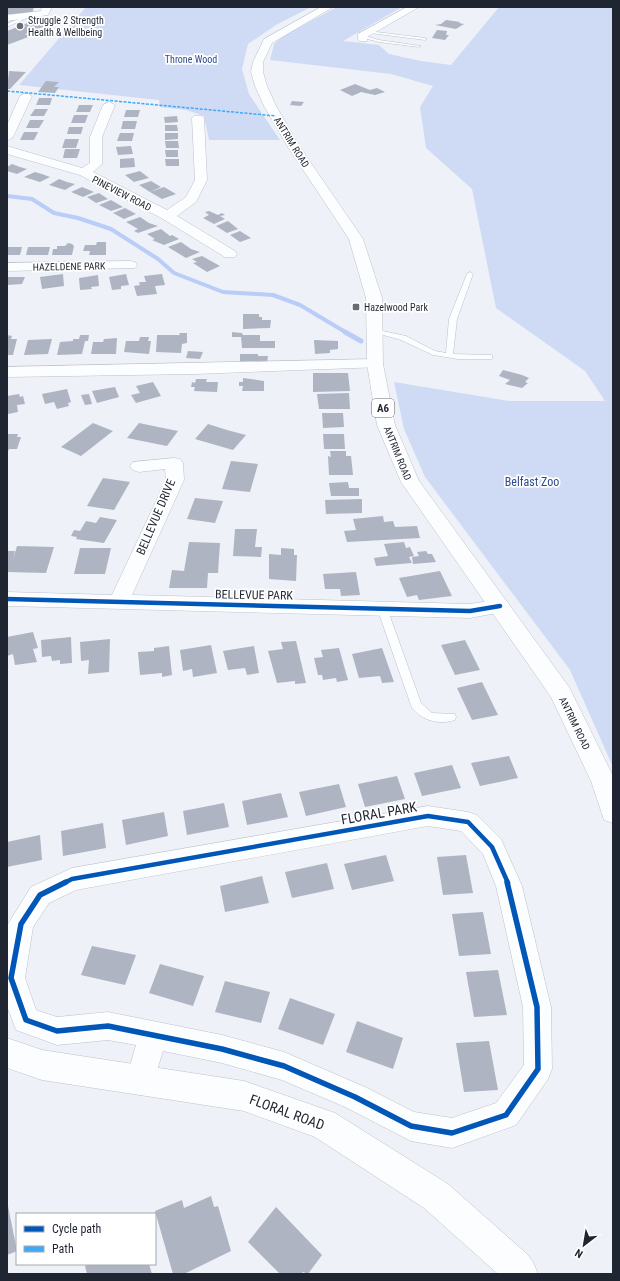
<svg xmlns="http://www.w3.org/2000/svg" width="620" height="1281" font-family="'Roboto Condensed',sans-serif">
<rect width="100%" height="100%" fill="#eef1f8"/>
<path fill="#cfdbf4" d="M86,7H311L276,25L248,44L242,69L249,94L280,140H209L204,116L186,110L160,107L159,100L19,85Z
M337,7H402L343,41L379,45L389,54L421,61L451,65L499,7H613V767L570,670L425,477L404,429L394,382L509,401H605L585,371L496,308L472,189L426,148L420,107L433,86L391,74L270,60L274,44L283,36Z"/>
<g fill="none" stroke-linecap="round" stroke-linejoin="round">
<path stroke="#b9cdf8" stroke-width="4" d="M7,196L32,199L54,213L78,218L111,229L158,259L174,273L223,292L273,295L300,305L347,333"/>
<path stroke="#b9cdf8" stroke-width="5" d="M345,332L361,341"/>
</g>
<path fill="#aeb4c2" d="M7,7H34L32,14H7Z
M35,20L50,24L25,34L31,36L7,45V31Z
M446,20L460,22L459,23L464,24L456,29L435,25L441,24Z
M437,30L447,31L446,35H449L445,40L432,38Z
M9,71L26,72L10,89H7Z
M46,81L59,82L54,87H59L55,93L38,92Z
M355,84L370,90L377,88L385,92L375,95L361,92L352,96L340,90Z
M39,98H52L50,105H36Z
M292,101L304,102L301,106L290,105Z
M79,105H93L90,112H76Z
M35,109H48L44,116H30Z
M126,110H140L138,117H124Z
M74,115H88L85,123H71Z
M177,116L178,122L165,123L164,117Z
M30,120H44L39,128H26Z
M123,121H137L135,129H121Z
M165,125H177L178,131H165Z
M69,127H83L81,134H67Z
M24,132H38L34,140H20Z
M120,133H134L132,141H117Z
M165,133H178V139L165,140Z
M65,139H79L76,148H62Z
M165,141H178L179,148H166Z
M131,146L133,154L118,155L116,147Z
M65,149H80L77,158H63Z
M165,150H178V157H166Z
M134,158L135,167L120,168V159Z
M165,159H179V166H166Z
M12,164L20,167L27,169L17,174L7,171V167Z
M140,171L149,178L134,182L125,175Z
M35,172L42,174L50,177L40,182L24,177Z
M59,179L67,182L75,184L65,190L49,185Z
M151,181L161,187L150,192L139,185Z
M82,187L94,192L83,197L71,192Z
M164,187L176,194L162,199L150,192Z
M99,193L108,199L96,203L87,197Z
M111,200L123,207L111,211L99,205Z
M125,208L136,214L124,219L113,213Z
M209,211L218,215L222,213L225,215L220,216L225,219L214,224L203,218L209,215L205,212Z
M140,217L149,223L158,226L138,233L134,231L138,229L126,222Z
M228,221L238,229L227,233L216,226Z
M161,229L170,236L172,235L179,239L164,245L152,240L155,239L147,234Z
M240,231L251,238L240,242L230,235Z
M97,242H106V255H89L90,251H83L85,245H96Z
M181,242L191,249L200,252L186,258L168,247Z
M68,243L72,244L74,246L72,255H52L53,249H57V246H65Z
M7,247H22L20,255H7Z
M28,247H50L48,255H26Z
M202,256L220,266L207,272L193,263L197,262L192,259Z
M63,274L64,286L42,289L40,277Z
M126,274L129,285L121,286V289L112,290L109,277Z
M162,274L165,285L155,286L157,294L137,296L134,286L140,285L139,282H146L144,276Z
M98,275L99,286L91,287L92,289L80,290L79,278Z
M7,277H25L22,284L7,285Z
M243,314H259V317H262V320H271L270,328L243,329Z
M232,332L242,333L243,335H260V341H275V348H242L241,337H232Z
M179,333H187V343L182,344L181,353L156,352L157,335H180Z
M7,335L12,336L11,339H17L13,355H7Z
M80,335H89L88,341H85L82,354L57,355L60,342L73,341V339H79Z
M140,337H149L148,341H151L149,354L124,352L126,341H139Z
M117,338L116,354H91L93,342H103L104,339Z
M52,339L48,354L24,355L28,340Z
M314,340L338,341V349L330,350V353L315,354Z
M188,351L203,352L200,359L186,358Z
M240,354H258V356H268L267,363L240,366Z
M503,370L522,375L529,378L525,382L528,383L522,388L505,384L510,380L499,376Z
M313,373H348L350,391L313,392Z
M243,378L264,381V391H242L243,386H239V382H243Z
M196,379H207L206,382H218L217,392L194,391L195,387H191L192,382L195,383Z
M153,382L161,396L136,403L131,395L140,393L136,386Z
M115,387L119,397L97,403L92,391Z
M67,389L71,402L68,403L69,406L57,409L54,402L45,404L42,394Z
M349,393L350,409H319L317,394Z
M19,394L20,397L23,396L25,404L17,405L18,412L8,414L7,396Z
M89,394L92,404L85,405L81,395Z
M322,413H343L344,427L323,428Z
M93,423L113,431L81,456L61,447Z
M139,423L158,427L178,431L167,446L127,438Z
M208,424L227,430L246,435L233,450L195,439Z
M7,434H18L17,437H21L17,449H9L7,453Z
M323,434H344L345,449H324Z
M330,451H346V456H351L353,475H329L328,456L331,457Z
M231,461L258,464L250,492L222,489Z
M103,478L130,482L114,510L87,506Z
M348,482L349,488H359V496H331L329,483Z
M195,498L223,501L215,523L187,519Z
M362,499V513L326,514L325,500Z
M383,516L384,522L393,521L395,527L417,526L420,538L347,542L344,531L356,530L353,519Z
M100,517L117,520L104,543L76,539L77,537L71,536L74,530L80,531L86,521L96,523Z
M235,529H257L255,547H262L261,557L233,556Z
M189,542L220,543L218,573H208L207,588H169L172,570L184,571Z
M404,542L406,548L410,547L414,556L409,557L412,563L376,566L374,558L388,556L384,544Z
M17,546L54,547L46,573L7,572V551H15L13,560Z
M80,548H111L105,574H74Z
M281,548L294,549V555H297L296,581L269,579V554L281,555Z
M426,551L428,554H432L436,562L413,564L412,557L419,556L417,552Z
M440,571L452,596L419,600L417,595L407,597L399,578Z
M356,572L360,595L341,596L340,589H325L323,574Z
M33,632L38,648L33,649L37,662L15,665L13,654L7,656V637Z
M71,637L72,663L60,664V660L52,661L51,656L42,657L41,640Z
M110,639L109,672L88,674L89,660L81,661L80,642Z
M465,640L480,670L455,675L441,645Z
M296,641L306,683L295,684V681L277,683L268,651L283,649L281,642Z
M211,645L217,673L193,677L192,669L183,671L180,650Z
M169,646L172,675L162,677V673L140,675L138,652L154,651V648Z
M254,646L259,673L247,675L245,668L228,670L223,651Z
M339,648L348,680L337,682L336,678L323,680L322,675H318L314,658L323,657L321,650Z
M382,648L394,682L382,683L380,676L359,678L352,654Z
M482,682L498,715L472,720L457,688Z
M509,756L518,778L480,786L471,763Z
M452,765L461,788L422,796L414,773Z
M397,776L405,799L365,807L358,784Z
M339,784L346,807L306,816L299,792Z
M281,793L288,817L247,825L242,801Z
M224,803L229,827L187,835L183,811Z
M164,812L168,836L126,845L122,820Z
M103,823L106,848L63,856L61,831Z
M40,835L42,860L7,867V842Z
M386,855L394,881L352,890L344,864Z
M466,855L473,893L443,895L437,857Z
M327,863L334,889L292,898L285,872Z
M262,876L269,903L225,912L220,886Z
M483,912L491,954L459,956L452,914Z
M92,946L136,955L125,985L81,975Z
M160,964L204,976L193,1006L149,993Z
M498,970L507,1015L474,1017L466,972Z
M225,981L270,992L261,1023L215,1012Z
M290,998L335,1014L323,1045L278,1029Z
M357,1021L403,1038L393,1069L346,1052Z
M489,1041L498,1090L464,1092L456,1043Z
M211,1196L214,1207L218,1206L231,1251L184,1274H173L155,1211L182,1200L184,1208Z
M7,1201L17,1251L7,1255Z
M276,1207L322,1255L308,1274L303,1272L301,1274H280L248,1242Z
M90,1264H149L152,1274H87L85,1266Z"/>
<g fill="none" stroke-linecap="round" stroke-linejoin="round">
<defs>
<path id="lane" d="M25,16L29,17L7,27V24Z
M368,31L425,38L427,39L425,40L370,33Z
M362,35L379,40L421,46L419,47L379,42L360,37Z
M470,272L473,274L457,319L453,354L489,355H492V359H458L433,355L401,340L369,331L373,329L406,336L435,351L446,353L449,319L467,274Z
M382,605L387,608L421,703L432,713L455,714L456,717L455,720C439,725 423,721 412,708L377,608Z"/>
<path id="street" d="M42,7H52L48,15L7,21V15L41,11Z
M407,7H419L367,37V41H359L358,39V34Z
M26,93L32,96L13,137L7,141V125L20,96Z
M109,102L115,105L102,137V164L93,172L167,210L186,197L195,180L192,118L194,116H202L204,118L207,180L196,202L177,216L235,251L237,254L235,257H225L163,219L80,175L7,154V146L82,168L90,163V137L103,105Z
M130,261L135,262L137,265L135,268L7,271V263Z
M375,359L381,361L383,364L381,367L195,374L7,377V367Z
M174,458L180,459L183,463L184,480L132,595L470,604L500,599L507,601L510,606L507,611L470,618L7,606V592L112,595L166,480L165,469L139,472L133,470L130,466L133,462Z
M428,806L468,812L477,815L501,839L522,886L551,1007L552,1069L548,1079L516,1125L452,1148L411,1141L345,1107L282,1080L222,1063L163,1051L151,1090L141,1095L131,1090L126,1080L136,1045L108,1040L57,1045L16,1030L7,1006L8,924L31,887L72,868ZM428,826L461,831L483,854L496,886L523,1007L524,1065L496,1103L452,1118L414,1112L365,1087L284,1052L222,1035L108,1012L57,1017L36,1010L25,978L33,927L49,903L76,890Z"/>
<path id="secondary" d="M7,1038L42,1050L244,1081L335,1113L448,1184L527,1254L533,1262L538,1274H498L424,1208L315,1137L244,1111L42,1080L7,1068Z"/>
<path id="primary" d="M321,7H333L272,43L263,62V72L267,86L276,106L300,147L363,239L382,298L383,364L395,425L419,481L569,687L613,776V823L604,820L591,781L551,697L401,482L377,425L367,364L366,298L349,239L288,147L264,106L255,86L251,72L253,62L264,39Z"/>
</defs>
<use href="#lane" stroke="#bdc1ca" stroke-width="1"/>
<use href="#street" stroke="#bdc1ca" stroke-width="1"/>
<use href="#secondary" stroke="#bdc1ca" stroke-width="1"/>
<use href="#primary" stroke="#bdc1ca" stroke-width="1"/>
<use href="#lane" fill="#fcfdfe" fill-rule="evenodd"/>
<use href="#street" fill="#fcfdfe" fill-rule="evenodd"/>
<use href="#secondary" fill="#fcfdfe" fill-rule="evenodd"/>
<use href="#primary" fill="#fcfdfe" fill-rule="evenodd"/>
<path stroke="#3fa9f5" stroke-width="1.5" stroke-dasharray="3 1.5" stroke-linecap="butt" d="M7,91L276,116"/>
<defs>
<path id="cycleway-far1" d="M7,599L470,611L500,606
M64,883L72,879L428,816L468,822L492,847L508,883"/>
<path id="cycleway" d="M66,882L40,895L21,924L11,978L26,1020L57,1031L108,1026L222,1049L284,1066L355,1097L411,1126L452,1133L506,1115L538,1069L537,1007L507,882"/>
</defs>
<use href="#cycleway-far1" stroke="#fff" stroke-width="7"/>
<use href="#cycleway" stroke="#fff" stroke-width="8"/>
<use href="#cycleway-far1" stroke="#0057b8" stroke-width="4.5"/>
<use href="#cycleway" stroke="#0057b8" stroke-width="5.5"/>
</g>
<g fill="#676c77" stroke="#fff" stroke-width="1.5">
<circle cx="20" cy="26" r="4"/>
<rect x="352" y="303" width="8" height="8" rx="2"/>
</g>
<g text-anchor="middle" stroke-width="3.5" stroke-linejoin="round" paint-order="stroke">
<g font-size="10" fill="#1f2531" stroke="#fff" text-anchor="start">
<text x="28" y="24">Struggle 2 Strength<tspan x="28" dy="12">Health &amp; Wellbeing</tspan></text>
<text x="364" y="311">Hazelwood Park</text>
</g>
<g font-size="10" fill="#2d498d" stroke="#fff">
<text x="191" y="63">Throne Wood</text>
</g>
<g font-size="10" fill="#1f2531" stroke="#fff">
<text transform="translate(292 142) rotate(58)" y="4">ANTRIM ROAD</text>
<text transform="translate(122 193) rotate(27)" y="4">PINEVIEW ROAD</text>
<text transform="translate(69 266) rotate(-1)" y="4">HAZELDENE PARK</text>
<text transform="translate(398 453) rotate(68)" y="4">ANTRIM ROAD</text>
<text transform="translate(575 723) rotate(64)" y="4">ANTRIM ROAD</text>
</g>
<rect fill="#fff" stroke="#62666f" stroke-width="1" x="372" y="399" width="22" height="18" rx="3"/>
<g font-size="11" font-weight="bold" fill="#1f2531">
<text x="383" y="412">A6</text>
</g>
<g font-size="12" fill="#2d498d" stroke="#fff">
<text x="532" y="486">Belfast Zoo</text>
</g>
<g font-size="12" fill="#1f2531" stroke="#fff">
<text transform="translate(156 517) rotate(-67)" y="4">BELLEVUE DRIVE</text>
<text transform="translate(254 595) rotate(1)" y="4">BELLEVUE PARK</text>
</g>
<g font-size="14" fill="#1f2531" stroke="#fff">
<text transform="translate(379 813) rotate(-10)" y="5">FLORAL PARK</text>
<text transform="translate(287 1112) rotate(20)" y="5">FLORAL ROAD</text>
</g>
</g>
<rect width="620" height="1281" fill="none" stroke="#1f2531" stroke-width="16"/>
<rect x="16" y="1213" width="140" height="52" fill="#ffffff" stroke="#a5a8ad"/>
<rect x="24" y="1226" width="20" height="6" fill="#0057b8" stroke="#a5a8ad"/>
<text x="52" y="1233" font-size="12" fill="#1f2531">Cycle path</text>
<rect x="24" y="1246" width="20" height="6" fill="#3fa9f5" stroke="#a5a8ad"/>
<text x="52" y="1253" font-size="12" fill="#1f2531">Path</text>
<g transform="translate(584 1245) rotate(211)" stroke="#ffffff" stroke-width="3" paint-order="stroke">
<path d="M0-3L7 15L0 10L-7 15Z" fill="#1f2531"/>
<text y="-6" font-size="11" font-weight="bold" text-anchor="middle" fill="#1f2531">N</text>
</g>
</svg>
